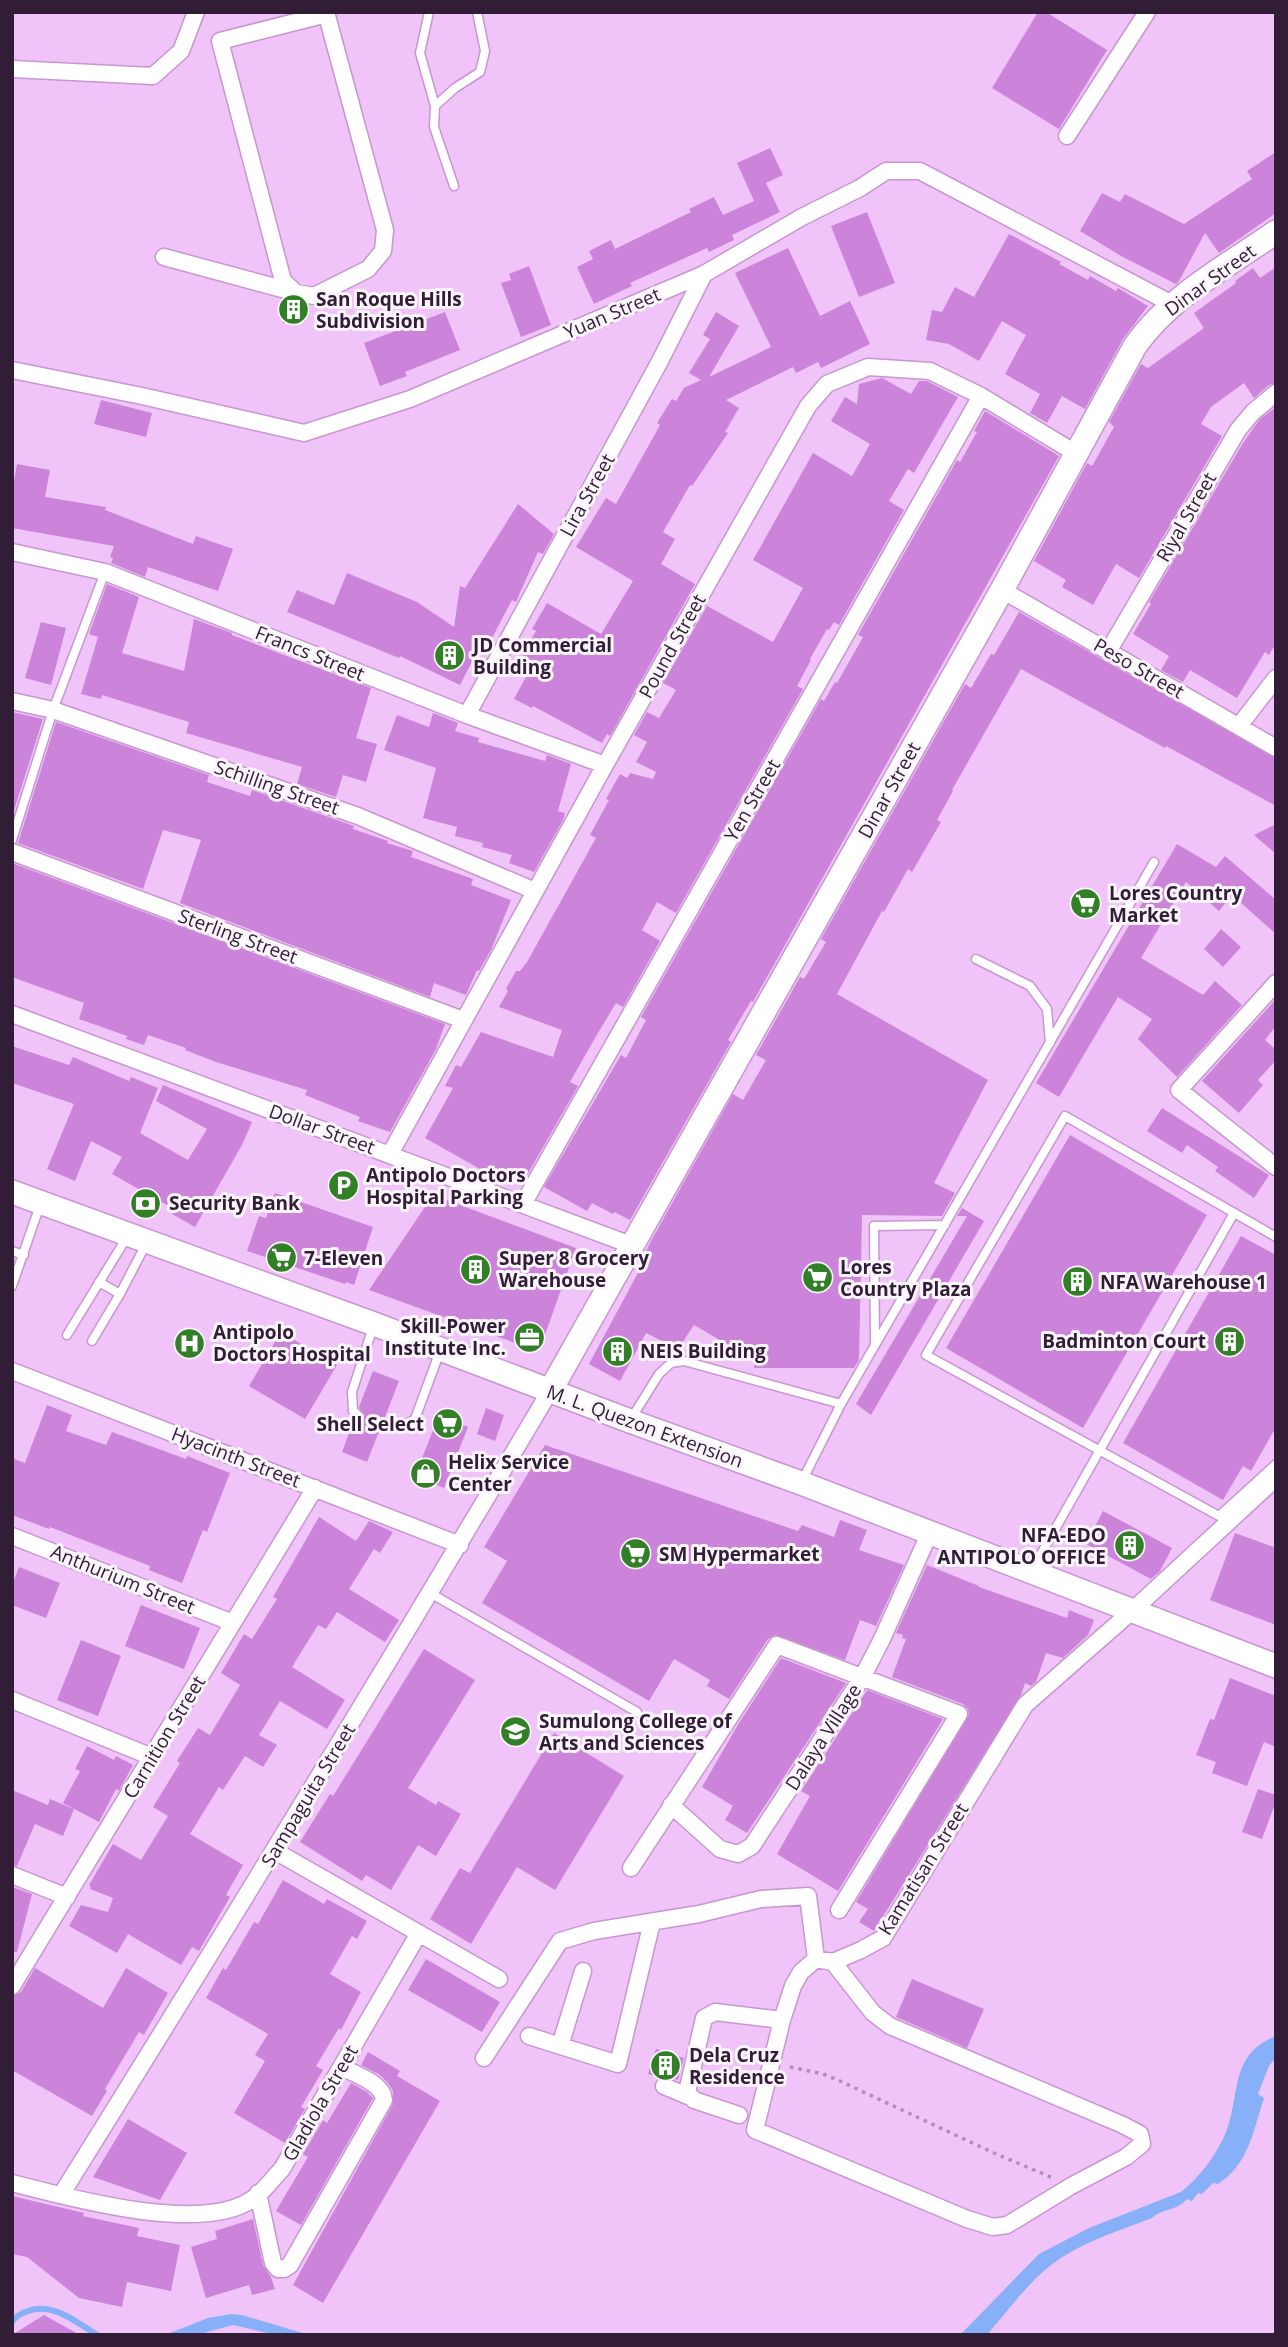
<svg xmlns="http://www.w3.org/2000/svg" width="1288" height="2347" font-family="'Open Sans',sans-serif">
<rect width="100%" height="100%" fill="#f0c4f8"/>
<path fill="#87b0f8" d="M1276,2036V2057L1269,2066L1258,2094L1264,2098C1253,2131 1249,2164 1218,2184L1213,2183L1202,2194L1198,2193L1192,2201L1187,2199C1177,2211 1163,2208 1152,2218C1116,2232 1075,2244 1045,2270C1024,2288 1006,2313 987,2335H960L1039,2254L1089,2228L1181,2192C1200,2177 1217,2154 1226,2132C1241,2094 1229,2054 1276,2036Z
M231,2314L242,2315L309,2335H276L233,2325L196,2335H165L208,2318Z"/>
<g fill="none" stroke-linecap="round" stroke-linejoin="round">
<path stroke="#87b0f8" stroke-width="6" d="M12,2322C16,2316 19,2315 25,2312C52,2301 75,2321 97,2335"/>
</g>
<path fill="#cb84d9" d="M1038,12H1046L1107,50L1059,129L992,88Z
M770,148L783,175L766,183L780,212L732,235L734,240L709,252L707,248L630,283L632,286L594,304L577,267L593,259L589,251L611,240L615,249L691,212L689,209L714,197L723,215L754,201L737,163Z
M1276,152V213L1219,253L1205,233L1179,281L1176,284L1121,256L1080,231L1102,193L1120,202L1125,194L1184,224L1252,179L1247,171Z
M867,212L895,283L859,297L831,226Z
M1009,234L1061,262L1059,264L1088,280L1090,276L1116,291L1118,288L1148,306L1123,339L1085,409L1062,396L1047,423L1030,413L1040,394L1005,374L1026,335L1002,321L979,361L949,344L926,340L932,310L942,312L955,287L974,297Z
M788,248L820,316L850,301L870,344L821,368L818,362L796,373L793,367L726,400L739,408L725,432L728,433L692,486L690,485L663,532L675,539L661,564L695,584L610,736L607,734L602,743L533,706L532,708L514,699L534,662L522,655L536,631L532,629L547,603L601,634L633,581L576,547L606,498L616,504L660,425L657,423L672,399L676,401L684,388L701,380L689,373L710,339L703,335L716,312L739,326L709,377L771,347L735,273Z
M529,266L551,325L521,337L501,283L511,280L509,274Z
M1276,267V383L1269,385L1254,398L1244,383L1211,407L1201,424L1222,436L1139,578L1116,564L1093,605L1062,587L1066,580L1034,561L1087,463L1092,466L1114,427L1109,422L1141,364L1148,368L1204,328L1194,313L1236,283L1235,281L1253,268L1260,278Z
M284,300L302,305L305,320L283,323Z
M445,312L460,350L405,372L407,376L380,386L364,343Z
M882,378L911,394L919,381H927L958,397L914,473L908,469L889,501L904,510L839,625L834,622L829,630L827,629L810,659L811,660L797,686L803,689L676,913L657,902L642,930L660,941L623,1007L616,1003L595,1038L570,1082L578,1086L526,1177L518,1173L510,1186L425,1138L453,1088L445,1086L456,1065L461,1067L481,1032L553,1057L562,1030L499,1007L508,991L506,989L516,971H520L527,962L596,838L590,835L609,800L606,799L620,774L627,778L630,773L653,779L656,772L636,762L647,742L634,735L647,712L659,718L676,690L663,683L707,606L773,642L803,588L753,560L813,453L852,476L870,444L831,421L845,397L857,404L859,384Z
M101,400L152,413L146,437L94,424Z
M1276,407V643L1269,655L1265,652L1237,698L1190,670L1183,682L1161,670L1169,656L1133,634L1151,604L1149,602L1243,443L1260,419Z
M985,411L1059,456L753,1002L751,1001L728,1040L731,1042L630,1220L614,1212L613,1214L592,1203L587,1211L544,1187L621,1055L626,1058L646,1020L641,1017L821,699L824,701L835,682L837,683L863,637L858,635L957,460L960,462L977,432L974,431Z
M17,464L50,470L45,497L106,507L105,510L193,544L196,536L233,549L218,591L148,567L145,577L111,563L113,558L110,557L114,546L12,528V493Z
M518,504L554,534L543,554L538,552L516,602L512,600L491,640H483L460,685L400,656L399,658L287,612L297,590L334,605L347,573L417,602L454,627L460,586L465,588Z
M107,584L139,597L122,653L184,671L194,619L232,633V635L371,688L356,738L377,744L366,782L343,775L336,797L297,784L302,767L186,733L189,722L102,695L101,699L81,694L98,637L89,634Z
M1019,612L1276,758V806L1166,746L1165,748L1021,669L952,790L953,791L937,820L941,822L912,872L908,869L884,912L882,911L837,994L988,1080L934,1183L955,1193L942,1216L862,1215L859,1360L854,1368H754V1360L694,1325L678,1349L646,1333L620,1381L589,1364L647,1256L644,1255L651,1241L733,1094L743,1100L766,1060L756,1055L800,977L804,979L826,942L821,939L965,684L971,688L991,654L994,655Z
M41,622L66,628L51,685L25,678Z
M12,712L43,719L12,817Z
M433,713L458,723L455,731L479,738L478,742L545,761L547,755L571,764L558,811L565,813L563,820L534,872L509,863L512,855L482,847L483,843L455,836L457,827L423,818L436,768L384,750L397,715L429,727Z
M56,722L209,775L207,782L250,796L252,790L354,826L353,829L388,841L387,843L413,851L411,857L473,879L471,885L511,900L491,950L479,971L477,970L466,995L434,983L430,997L180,903L201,840L163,830L143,889L18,843Z
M1276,824V854L1254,835Z
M1177,844L1216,867L1225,856L1276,900V934L1232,895L1219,911L1186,882L1141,958L1203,995L1215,981L1242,1005L1177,1077L1138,1039L1152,1019L1118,997L1059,1097L1036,1083Z
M12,863L445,1024L436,1049L390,1132L358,1121L360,1117L305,1095L307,1090L216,1062L185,1050L186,1048L148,1035L144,1045L126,1039L127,1036L79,1019L84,1003L12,977Z
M1221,929L1241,947L1223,967L1204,949Z
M1276,999V1026L1265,1040L1276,1050V1060L1258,1080L1263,1085L1239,1113L1202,1081Z
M12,1046L69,1065L73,1057L129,1081L131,1077L158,1088L140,1133L188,1160L207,1129L156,1101L163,1085L252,1122L242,1145L195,1227L172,1214L174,1209L112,1174L122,1157L91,1141L75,1181L47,1169L74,1104L12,1083Z
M1162,1108L1269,1175L1254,1198L1215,1171L1218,1167L1187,1145L1182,1153L1147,1131Z
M1070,1135L1207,1215L1083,1428L946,1348Z
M275,1193L373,1227L354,1285L346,1282L345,1284L247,1251L259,1216L266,1218Z
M433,1195L576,1248L542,1343L529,1348L369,1290Z
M962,1208L984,1221L871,1415L856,1404L967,1216H957Z
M1241,1236L1276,1255V1427L1251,1471L1243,1466L1223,1500L1123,1443Z
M281,1332L337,1365L305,1419L249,1386Z
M373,1371L399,1381L385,1417H380L376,1421V1425L380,1429L367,1462L342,1452L354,1420H360L363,1415L359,1407Z
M47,1405L72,1415L66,1431L106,1445L112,1432L186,1459L187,1456L230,1473L207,1532L203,1530L182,1583L149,1570L150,1566L50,1527L49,1529L12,1515V1458L25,1463Z
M486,1408L504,1415L495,1441L477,1434Z
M439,1415L468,1427L444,1488L415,1476Z
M545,1445L798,1531L802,1525L834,1537L840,1520L867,1530L859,1550L904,1565L876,1626L860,1620L845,1660L775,1635L768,1639L729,1699L707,1686L710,1680L674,1659L649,1701L482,1603L507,1561L484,1547Z
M1103,1511L1172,1548L1160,1571L1151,1579L1086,1544Z
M319,1517L356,1541L369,1521L393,1532L380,1553L374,1549L349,1589L399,1620L385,1642L337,1612L326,1629L318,1625L292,1667L345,1700L327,1729L280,1701L259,1735L277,1745L263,1767L245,1756L223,1790L219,1787L190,1834L243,1865L226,1895L230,1897L199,1951L192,1947L181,1965L128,1934L117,1953L69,1926L81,1905L108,1912L113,1898L90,1889L91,1887L89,1885L113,1844L141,1860L168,1816L153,1807L180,1763L177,1761L198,1728L210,1735L240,1685L221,1673L244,1634L252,1639L277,1599L273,1597Z
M1235,1533L1276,1548V1625L1210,1600Z
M927,1565L979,1586V1587L1067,1618L1069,1610L1094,1620L1088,1635L1063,1658L1046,1653L1036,1682L1031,1686L1025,1683L1021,1695L874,1931L859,1922L868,1909L856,1902L969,1714L968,1709L963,1704L892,1677L906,1639L902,1638L903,1635L896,1633Z
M19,1567L60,1583L46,1618L12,1605V1585Z
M141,1605L200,1628L184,1669L125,1646Z
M81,1640L121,1656L98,1716L57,1700Z
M424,1649L475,1680L408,1788L436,1805L438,1801L461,1814L436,1856L418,1845L391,1890L366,1875L362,1881L300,1842L330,1794L333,1796Z
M781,1658L846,1683L747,1833L725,1820L733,1806L702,1787L739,1723Z
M1230,1678L1276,1696V1747L1264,1742L1247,1786L1212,1773L1216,1762L1196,1755L1210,1719L1214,1720Z
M867,1690L943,1719L838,1891L777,1854L810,1796L801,1791Z
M554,1733L624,1776L555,1890L517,1867L471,1944L430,1919L460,1868L470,1873Z
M87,1746L114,1760L116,1756L133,1765L119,1791L116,1789L99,1822L63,1803L80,1771L75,1769Z
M1258,1789L1276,1795V1801L1262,1839L1242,1832Z
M12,1790L48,1805L50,1799L74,1809L63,1836L35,1824L17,1866L12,1865Z
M283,1880L324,1904L327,1899L367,1921L357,1939L352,1936L330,1974L361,1992L341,2030L339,2028L316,2066L323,2070L301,2107L305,2109L285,2143L234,2113L265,2061L255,2055L268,2034L206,1998L223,1968L226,1970L254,1922L258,1924Z
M12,1887L32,1894L17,1952H12Z
M426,1959L500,2002L482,2032L408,1990Z
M35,1968L103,2008L126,1968L168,1993L144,2035L139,2032L105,2089L107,2091L92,2116L12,2070V1996L21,1992Z
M912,1979L984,2009L967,2048L896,2017Z
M656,2049L684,2058L678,2080L667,2076L660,2077L648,2074Z
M368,2052L400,2071L397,2076L440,2101L323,2303L293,2285L393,2104V2091L388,2083L380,2075L361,2065Z
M351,2083L367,2092L373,2098L301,2225L276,2211L308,2157L303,2154L323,2120L327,2123Z
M128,2119L187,2153L160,2200L93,2177Z
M12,2196L84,2213L83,2216L139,2228L137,2236L180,2245L171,2291L127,2282L122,2307L79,2298L27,2257L12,2254Z
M253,2219L263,2265L271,2277L275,2289L252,2295L249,2285L206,2298L191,2247L217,2239L215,2231Z
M44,2315L80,2335H12Z"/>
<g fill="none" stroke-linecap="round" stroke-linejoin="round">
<defs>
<path id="lane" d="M429,12L420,53L435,106
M454,186L434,127L435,106L455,88L480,72L485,51L477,12
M12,840L53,710L105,572
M976,959L1030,986L1047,1009L1050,1043
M1276,1237L1065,1116L926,1355L1219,1516L1276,1464
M12,1251L24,1255
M12,1286L40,1205
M120,1294L146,1244
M67,1335L127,1237
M92,1341L120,1294L99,1282
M875,1344L874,1226L945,1225
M357,1414L353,1411L352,1392L373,1327
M631,1419L659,1374L671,1363L684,1361L841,1404
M382,1423L400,1428L415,1419L440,1351
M801,1483L841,1404L1154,862
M1032,1570L1234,1213
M430,1593L637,1712"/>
<path id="street" d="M12,69L153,76L181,51L196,12
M1067,136L1147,12
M164,257L297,293L314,296L368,269L383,251L385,230L326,12
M295,292L283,281L220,41L327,14
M12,370L142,396L304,433L410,399L704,274L802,217L860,188L886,171H920L1172,304
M12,552L105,572L467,715L605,765
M1002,590L1276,748
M1109,650L1238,430L1253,412L1276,393
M12,701L53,710L358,816L535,891
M467,715L660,361L704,274
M1239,726L1276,678
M12,852L463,1020
M1276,983L1179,1090L1276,1167
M12,1014L631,1245
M390,1154L605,765L808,406L827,384L868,367L930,371L981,396L1077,454
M523,1204L981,396
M12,1371L460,1545
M12,1536L233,1623
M12,1700L152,1757
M671,1805L720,1849L738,1854L752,1846L863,1676L882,1639L930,1532
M275,1851L499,1979
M631,1868L777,1645L959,1714L839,1910
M12,1875L67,1897
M833,1962L873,2013L890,2026L1123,2125L1140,2134L1142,2144L1126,2157L1071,2186L1007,2225L993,2227L967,2219L755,2130L782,2020L793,1986L801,1972L816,1959L833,1962L861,1950L883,1938L1025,1705L1132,1611L1276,1478
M12,1986L315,1488
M529,2036L618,2064L652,1922
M560,2046L583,1971
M484,2058L560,1941L594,1931L699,1914L761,1899L808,1896L816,1959
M664,2086L690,2097
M739,2115L694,2100L687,2092L704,2018L715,2012L782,2020
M12,2183C70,2198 200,2234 251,2200C263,2193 272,2179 282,2169L419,1933
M258,2193L273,2263L278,2269H284L290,2265L384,2100C383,2083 356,2075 342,2067
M61,2195C227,1929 390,1661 550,1391"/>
<path id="secondary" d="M12,1192L374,1324L630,1421L801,1483L1276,1666
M550,1391L1002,590L1135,346C1170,296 1227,266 1276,232"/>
</defs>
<use href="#lane" stroke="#c995d3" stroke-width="11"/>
<use href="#street" stroke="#c995d3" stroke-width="19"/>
<use href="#secondary" stroke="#c995d3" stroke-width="26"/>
<path stroke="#b18db8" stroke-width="3.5" stroke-dasharray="3.5 5" stroke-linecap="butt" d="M790,2067L823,2074L840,2081L994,2153L1053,2178"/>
<use href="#lane" stroke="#fff" stroke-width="8"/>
<use href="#street" stroke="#fff" stroke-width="16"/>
<use href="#secondary" stroke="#fff" stroke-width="23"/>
</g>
<defs>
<symbol id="building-disc" viewBox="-11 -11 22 22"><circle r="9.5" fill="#337f27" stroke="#faf4fb"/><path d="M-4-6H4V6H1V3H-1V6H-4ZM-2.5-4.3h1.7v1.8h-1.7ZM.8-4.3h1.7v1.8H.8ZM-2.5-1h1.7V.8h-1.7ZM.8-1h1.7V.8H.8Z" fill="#fff"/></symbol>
<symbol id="supermarket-disc" viewBox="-11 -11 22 22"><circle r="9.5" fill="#337f27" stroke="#faf4fb"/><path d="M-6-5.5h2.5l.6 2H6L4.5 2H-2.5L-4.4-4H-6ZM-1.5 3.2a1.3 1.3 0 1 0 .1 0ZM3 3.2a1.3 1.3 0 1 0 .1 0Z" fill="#fff"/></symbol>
<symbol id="parking-disc" viewBox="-11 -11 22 22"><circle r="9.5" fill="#337f27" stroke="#faf4fb"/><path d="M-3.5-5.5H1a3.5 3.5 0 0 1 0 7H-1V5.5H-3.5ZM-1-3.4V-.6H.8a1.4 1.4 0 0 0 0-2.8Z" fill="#fff"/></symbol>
<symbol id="bank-disc" viewBox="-11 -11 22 22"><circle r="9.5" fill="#337f27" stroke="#faf4fb"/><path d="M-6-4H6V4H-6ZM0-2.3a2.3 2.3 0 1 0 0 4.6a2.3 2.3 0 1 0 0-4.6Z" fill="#fff"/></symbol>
<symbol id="office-disc" viewBox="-11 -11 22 22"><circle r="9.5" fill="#337f27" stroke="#faf4fb"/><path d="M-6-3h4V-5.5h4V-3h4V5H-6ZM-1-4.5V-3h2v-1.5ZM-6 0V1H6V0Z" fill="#fff"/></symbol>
<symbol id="hospital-disc" viewBox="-11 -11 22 22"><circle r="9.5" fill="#337f27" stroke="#faf4fb"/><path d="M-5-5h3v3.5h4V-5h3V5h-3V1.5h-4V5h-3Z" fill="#fff"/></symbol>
<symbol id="shop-disc" viewBox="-11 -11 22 22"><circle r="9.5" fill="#337f27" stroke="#faf4fb"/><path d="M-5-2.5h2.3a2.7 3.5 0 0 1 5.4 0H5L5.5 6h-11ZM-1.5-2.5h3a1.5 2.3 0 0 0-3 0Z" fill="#fff"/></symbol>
<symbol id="university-disc" viewBox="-11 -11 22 22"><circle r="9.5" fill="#337f27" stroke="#faf4fb"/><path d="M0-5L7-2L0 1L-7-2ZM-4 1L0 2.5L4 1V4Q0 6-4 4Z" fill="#fff"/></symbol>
</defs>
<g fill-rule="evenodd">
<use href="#building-disc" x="276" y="292" width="35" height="35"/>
<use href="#building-disc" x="432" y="638" width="35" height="35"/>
<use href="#supermarket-disc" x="1068" y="886" width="35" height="35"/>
<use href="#parking-disc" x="326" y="1168" width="35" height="35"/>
<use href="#bank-disc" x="128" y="1186" width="35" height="35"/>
<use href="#supermarket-disc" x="264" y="1240" width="35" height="35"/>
<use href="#building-disc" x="458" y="1252" width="35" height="35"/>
<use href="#supermarket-disc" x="800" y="1260" width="35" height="35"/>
<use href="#building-disc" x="1060" y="1264" width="35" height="35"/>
<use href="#office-disc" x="512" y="1320" width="35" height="35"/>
<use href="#building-disc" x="1212" y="1324" width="35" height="35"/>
<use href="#hospital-disc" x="172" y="1326" width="35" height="35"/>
<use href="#building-disc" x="600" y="1334" width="35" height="35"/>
<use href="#supermarket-disc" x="430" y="1406" width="35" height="35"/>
<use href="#shop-disc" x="408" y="1456" width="35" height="35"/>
<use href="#building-disc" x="1112" y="1528" width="35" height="35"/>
<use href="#supermarket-disc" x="618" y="1536" width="35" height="35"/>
<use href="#university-disc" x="498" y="1714" width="35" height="35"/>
<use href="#building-disc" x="648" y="2048" width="35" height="35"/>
</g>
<g text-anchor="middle" stroke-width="6" stroke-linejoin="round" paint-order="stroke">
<g font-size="19" fill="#311d35" stroke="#faf4fb">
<text transform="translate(1210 280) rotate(-36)" y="7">Dinar Street</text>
<text transform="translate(612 313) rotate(-23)" y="7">Yuan Street</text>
<text transform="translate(587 495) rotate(-61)" y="7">Lira Street</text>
<text transform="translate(1186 517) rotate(-60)" y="7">Riyal Street</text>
<text transform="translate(672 646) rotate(-61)" y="7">Pound Street</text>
<text transform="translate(310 653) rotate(22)" y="7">Francs Street</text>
<text transform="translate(1139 668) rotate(30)" y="7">Peso Street</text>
<text transform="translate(277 787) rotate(19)" y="7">Schilling Street</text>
<text transform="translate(889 790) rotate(-61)" y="7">Dinar Street</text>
<text transform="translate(752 800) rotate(-60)" y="7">Yen Street</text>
<text transform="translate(238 936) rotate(20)" y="7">Sterling Street</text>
<text transform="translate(322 1129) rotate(20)" y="7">Dollar Street</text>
<text transform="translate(645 1426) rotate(20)" y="7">M. L. Quezon Extension</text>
<text transform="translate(236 1457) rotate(21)" y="7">Hyacinth Street</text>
<text transform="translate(123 1579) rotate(22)" y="7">Anthurium Street</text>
<text transform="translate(164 1737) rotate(-59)" y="7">Carnition Street</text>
<text transform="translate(823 1737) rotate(-57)" y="7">Dalaya Village</text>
<text transform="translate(308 1795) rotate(-59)" y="7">Sampaguita Street</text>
<text transform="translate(923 1869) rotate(-58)" y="7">Kamatisan Street</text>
<text transform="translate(320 2103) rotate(-60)" y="7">Gladiola Street</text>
</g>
<g font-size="19" font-weight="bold" fill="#311d35" stroke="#faf4fb" text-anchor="start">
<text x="316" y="306">San Roque Hills<tspan x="316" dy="22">Subdivision</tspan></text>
<text x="473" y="652">JD Commercial<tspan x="473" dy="22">Building</tspan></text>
<text x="1109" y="900">Lores Country<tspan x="1109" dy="22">Market</tspan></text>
<text x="366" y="1182">Antipolo Doctors<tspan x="366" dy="22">Hospital Parking</tspan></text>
<text x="169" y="1210">Security Bank</text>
<text x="304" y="1265">7-Eleven</text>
<text x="499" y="1265">Super 8 Grocery<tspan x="499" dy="22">Warehouse</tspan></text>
<text x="840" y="1274">Lores<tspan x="840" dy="22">Country Plaza</tspan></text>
<text x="1100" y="1289">NFA Warehouse 1</text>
<text x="506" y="1333" text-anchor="end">Skill-Power<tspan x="506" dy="22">Institute Inc.</tspan></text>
<text x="213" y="1339">Antipolo<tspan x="213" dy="22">Doctors Hospital</tspan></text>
<text x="1206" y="1348" text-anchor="end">Badminton Court</text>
<text x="640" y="1358">NEIS Building</text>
<text x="424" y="1431" text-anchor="end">Shell Select</text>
<text x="448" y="1469">Helix Service<tspan x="448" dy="22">Center</tspan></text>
<text x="1106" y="1542" text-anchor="end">NFA-EDO<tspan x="1106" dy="22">ANTIPOLO OFFICE</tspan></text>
<text x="659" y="1561">SM Hypermarket</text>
<text x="539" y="1728">Sumulong College of<tspan x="539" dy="22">Arts and Sciences</tspan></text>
<text x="689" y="2062">Dela Cruz<tspan x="689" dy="22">Residence</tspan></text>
</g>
</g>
<rect width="1288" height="2347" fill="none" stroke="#311d35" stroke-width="28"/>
</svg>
